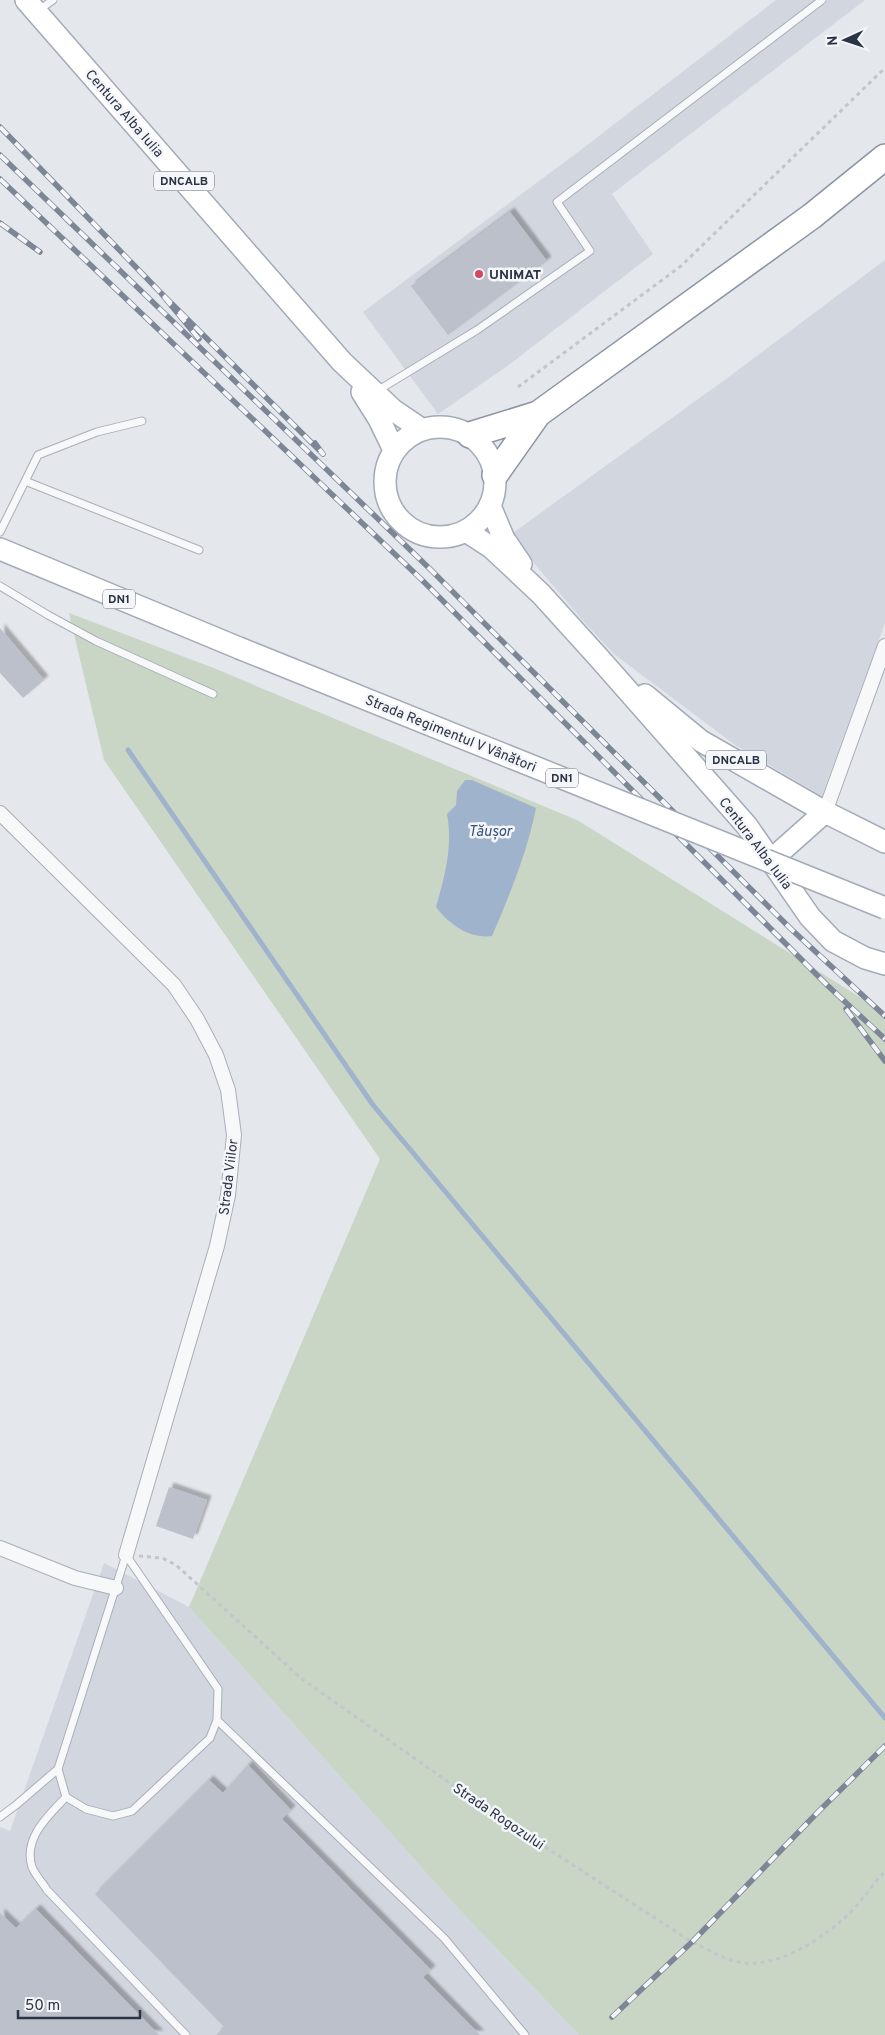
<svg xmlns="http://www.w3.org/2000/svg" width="885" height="2035" font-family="Overpass,sans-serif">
<defs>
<filter id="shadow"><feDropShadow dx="4.5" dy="-4.5" stdDeviation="1" flood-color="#0004"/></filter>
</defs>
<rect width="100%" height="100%" fill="#e4e7ec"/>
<path fill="#d2d6de" d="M776,0H865L612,194L653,254L506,367L438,414L363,312L578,152Z
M885,260V623L822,796L735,745L614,654L584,622L510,535L730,376Z
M104,1563L189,1607L455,1905L579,2035H0V1827L10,1831Z"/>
<path fill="#c9d6c5" d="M69,613L216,669L579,821L885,1013V2035H579L455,1905L189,1607L380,1159L104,760Z"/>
<path fill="#9fb4cc" d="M465,780H472L536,808C527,853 510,894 492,936C469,939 449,924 436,907C445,875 453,847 447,814L456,805L457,791Z"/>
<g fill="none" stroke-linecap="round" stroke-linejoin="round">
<path stroke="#9fb4cc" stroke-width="5" d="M128,750L373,1105L885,1718"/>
</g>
<path fill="#bbc0ca" filter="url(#shadow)" d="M510,212L547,261L448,335L411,286Z
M0,628L44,680L23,698L0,673Z
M169,1487L207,1500L193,1539L156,1526Z
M248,1765L291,1810L282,1819L431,1970L423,1977L480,2035H216L224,2027L95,1894L209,1780L223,1793Z
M36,1909L159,2035H0V1913L16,1928Z"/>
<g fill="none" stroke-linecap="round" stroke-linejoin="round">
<defs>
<path id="lane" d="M39,10L53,0
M377,391L477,330L590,251L557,202L822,0
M25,481L199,550
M0,532L38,455L97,432L142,421
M0,586L48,615L96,641L213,694
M217,1720L444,1938L525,2035
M58,1769L66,1797L86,1809L113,1816L132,1811L210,1738L217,1720L218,1689L126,1555
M66,1797C48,1816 23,1838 32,1867C35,1875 43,1883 47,1890L186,2035
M0,1817L16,1805L58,1769L126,1555"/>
<path id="street" d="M825,812L885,646
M0,813L174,985L197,1019L216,1055L228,1090L234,1135L228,1195L217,1246L126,1555
M0,1548L75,1578L116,1588"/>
<path id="primary" d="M26,0L342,362L393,410L421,429
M362,392L379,419L394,450
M385 482a55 55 0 1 1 110 0a55 55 0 1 1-110 0Z
M490,506L504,539L521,564
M466,531L492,548L541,594L599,658L747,826L810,917L833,941L865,958L885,964
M0,549L239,648
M645,695L701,741L825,812L885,842
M771,860L825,812"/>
<path id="highway" d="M470,435L538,414
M495,475L538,414L812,216L885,157"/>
</defs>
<use href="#lane" stroke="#a9aeb7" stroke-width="9"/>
<use href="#street" stroke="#a9aeb7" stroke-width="16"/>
<use href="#primary" stroke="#a3abb8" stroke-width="24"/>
<use href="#highway" stroke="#8b94a3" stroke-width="28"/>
<path stroke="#c2c5cb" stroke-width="3" stroke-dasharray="4 4" stroke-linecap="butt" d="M518,387L681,266L885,68
M139,1556L162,1558L176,1565L302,1679L488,1810L692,1942C707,1949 722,1958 738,1962C774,1969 816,1943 842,1920C858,1907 871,1887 885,1871"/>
<use href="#lane" stroke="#f7f8fa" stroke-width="7"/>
<use href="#street" stroke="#f7f8fa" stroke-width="14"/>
<use href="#primary" stroke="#fff" stroke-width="21"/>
<use href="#highway" stroke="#fff" stroke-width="25"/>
<defs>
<path id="rail" d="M0,127L160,292
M0,155L430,569L791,929L885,1016
M0,179L421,579L827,985L885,1039
M0,223L40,252
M199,339L160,292L323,454L315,443
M846,1009L885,1061
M612,2017L692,1942L819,1811L885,1746"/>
</defs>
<use href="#rail" stroke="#7d8696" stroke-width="5.5"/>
<use href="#rail" stroke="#f4f6f9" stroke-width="4" stroke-dasharray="11" stroke-linecap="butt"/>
<defs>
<path id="primary-bridge" d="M239,648L885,908"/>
</defs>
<use href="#primary-bridge" stroke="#a3abb8" stroke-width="24" stroke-linecap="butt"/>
<use href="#primary-bridge" stroke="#fff" stroke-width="21"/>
</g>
<circle fill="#d1495b" stroke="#f4f6f9" stroke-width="2" cx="479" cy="274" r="5"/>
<g text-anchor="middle" stroke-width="5" stroke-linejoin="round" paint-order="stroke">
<g fill="#f4f6f9" stroke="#676e7b" stroke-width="1">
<rect x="154" y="171.5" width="60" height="19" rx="4"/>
<rect x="103" y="589.5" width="32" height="19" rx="4"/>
<rect x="706" y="750.5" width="60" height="19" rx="4"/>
<rect x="546" y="768.5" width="32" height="19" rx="4"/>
</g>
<g font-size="12" font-weight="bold" fill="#2b3445">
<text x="184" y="185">DNCALB</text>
<text x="119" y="603">DN1</text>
<text x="736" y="764">DNCALB</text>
<text x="562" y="782">DN1</text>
</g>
<g font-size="14" fill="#2b3445" stroke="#f4f6f9">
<text transform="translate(125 113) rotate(49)" y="5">Centura Alba Iulia</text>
<text transform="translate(451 733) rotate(22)" y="5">Strada Regimentul V Vânători</text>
<text transform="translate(756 843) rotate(53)" y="5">Centura Alba Iulia</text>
<text transform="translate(228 1177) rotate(-83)" y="5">Strada Viilor</text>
<text transform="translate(499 1816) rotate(34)" y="5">Strada Rogozului</text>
</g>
<g font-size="14" font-weight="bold" fill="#2b3445" stroke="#f4f6f9" text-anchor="start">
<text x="489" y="279">UNIMAT</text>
</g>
<g font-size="15" font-style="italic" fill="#34527a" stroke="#f4f6f9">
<text x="490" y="836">Tăușor</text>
</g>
</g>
<g transform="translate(845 40) rotate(267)" stroke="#f4f6f9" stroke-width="4" paint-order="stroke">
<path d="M0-4L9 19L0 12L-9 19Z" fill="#2b3445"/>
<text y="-8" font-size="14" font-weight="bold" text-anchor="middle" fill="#2b3445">N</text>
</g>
<path d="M18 2010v8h122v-8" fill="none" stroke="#2b3445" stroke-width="2.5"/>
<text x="25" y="2010" font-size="15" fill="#2b3445" stroke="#f4f6f9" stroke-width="4" paint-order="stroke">50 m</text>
</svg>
